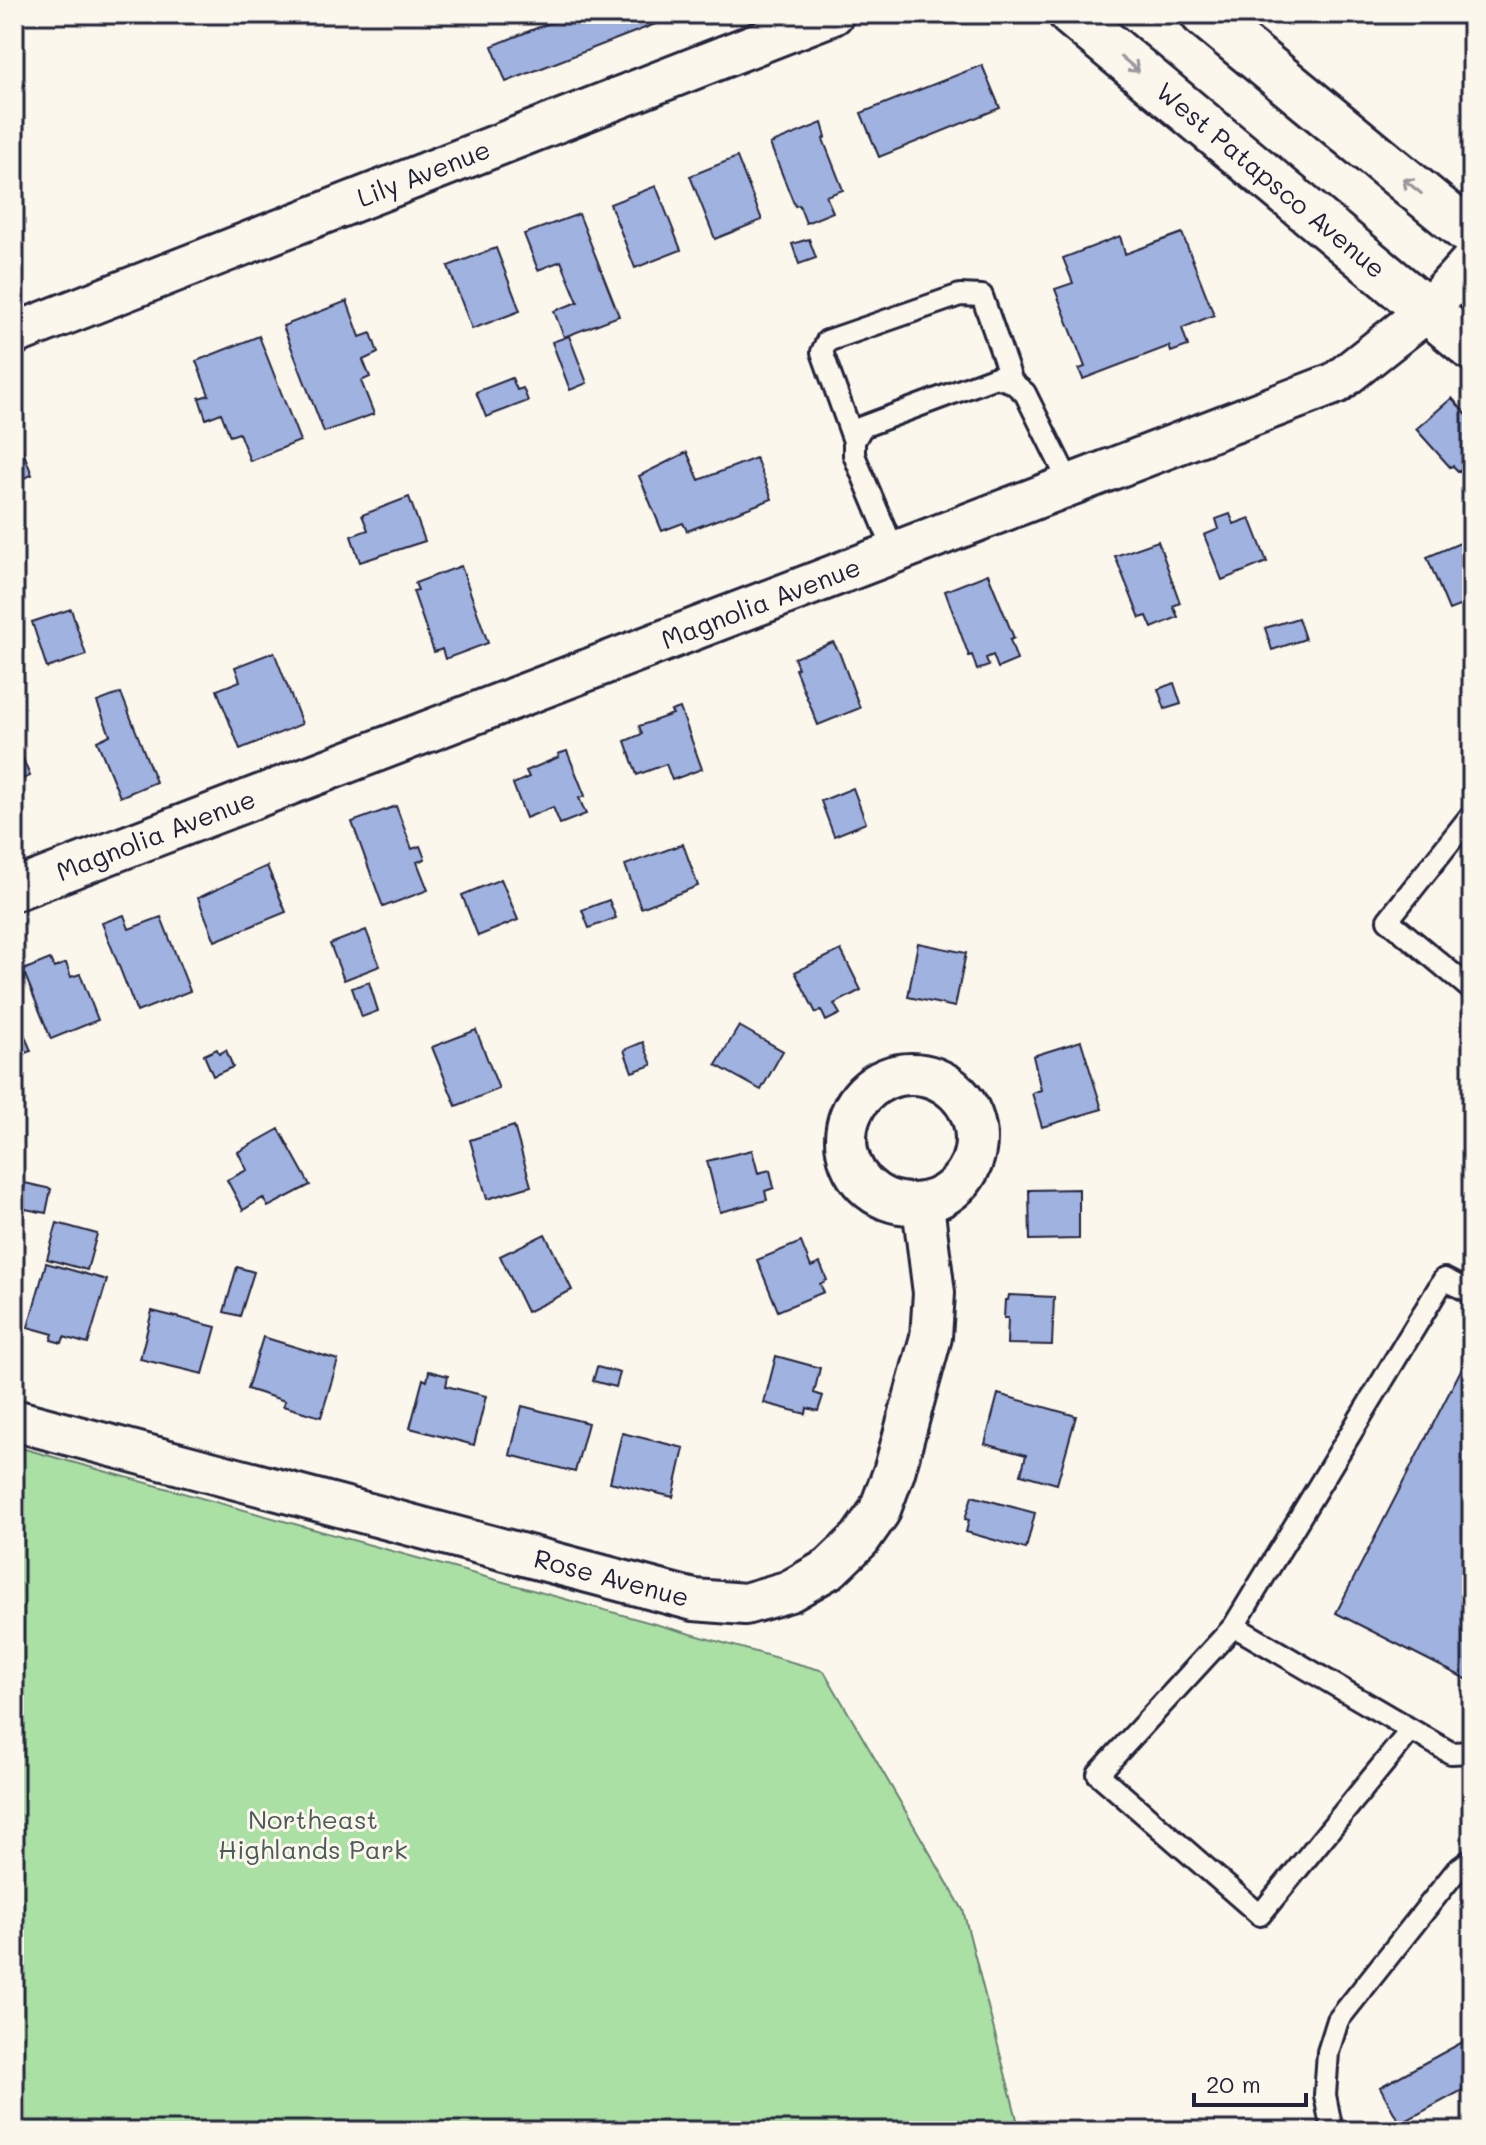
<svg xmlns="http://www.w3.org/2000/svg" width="1486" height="2145" font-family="Mali,sans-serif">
<rect width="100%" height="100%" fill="#fbf7ec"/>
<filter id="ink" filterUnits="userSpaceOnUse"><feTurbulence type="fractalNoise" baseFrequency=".0125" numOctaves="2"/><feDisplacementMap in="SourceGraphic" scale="16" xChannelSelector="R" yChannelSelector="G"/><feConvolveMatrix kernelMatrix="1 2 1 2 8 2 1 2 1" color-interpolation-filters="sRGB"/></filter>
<g filter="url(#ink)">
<path fill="#aae0a4" stroke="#668170" stroke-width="2" d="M14,1446L824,1671L963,1910L1020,2131H14Z"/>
<path fill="#9fb2e0" stroke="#22223b" stroke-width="2" d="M572,14H681L506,82L492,46Z
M982,65L1000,108L879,157L861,113Z
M822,123L826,137L823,139L843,190L826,196L833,212L806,223L799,205L795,206L770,144Z
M737,157L762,220L715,239L690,176Z
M656,186L681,250L635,268L610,204Z
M579,214L619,316L564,337L554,311L578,302L561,261L538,270L524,234Z
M1182,233L1214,315L1182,328L1188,346L1171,352L1169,346L1083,379L1079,369L1085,367L1055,289L1073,283L1063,258L1120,236L1125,254Z
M809,239L816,258L799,264L792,244Z
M496,248L520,311L472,329L448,266Z
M347,301L360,337L371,333L378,353L363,360L370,377L361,381L374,414L324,432L283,326Z
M259,336L300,441L250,461L239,433L230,436L221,413L206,419L199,398L209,395L196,361Z
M569,336L587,383L570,390L552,342Z
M512,378L517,390L523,388L528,401L486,417L476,392Z
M1452,398L1472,421V460L1459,472L1453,466L1450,467L1416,429Z
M14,427L32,475L14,482Z
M687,452L699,480L756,458L772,499L687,531L683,523L662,531L639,476Z
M409,497L425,541L360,562L351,536L368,530L362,515Z
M1230,514L1234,524L1250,518L1267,562L1222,580L1204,535L1219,529L1216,519Z
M1472,538V601L1449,610L1427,557Z
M1158,541L1180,603L1173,606L1178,617L1152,628L1147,616L1140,618L1115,556Z
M461,566L488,643L445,659L442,649L434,652L413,591L418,590L415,583Z
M988,574L1014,638L1010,640L1017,660L998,668L993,655L986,658L989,666L977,670L972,655L969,656L945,591Z
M71,609L86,655L47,668L32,622Z
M1298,618L1305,639L1272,650L1265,628Z
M833,642L839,652L860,708L818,725L795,669L798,668L794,658Z
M274,652L302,724L240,749L217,690L240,681L235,667Z
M1174,683L1181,704L1165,709L1158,689Z
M121,693L156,782L120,797L97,741L110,735L97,702Z
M680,708L702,769L672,780L666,764L637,775L625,741L642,734L639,726L673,714L671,711Z
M567,751L585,796L579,798L586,814L560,824L553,807L526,818L513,784L529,777L526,771L559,757L558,754Z
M21,754L30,776L14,783V756Z
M853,788L866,823L834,836L821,801Z
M396,806L412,849L420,846L425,859L417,862L428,890L383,907L352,822Z
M683,844L698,886L641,908L625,865Z
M267,866L286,912L215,941L198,898Z
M501,879L518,920L478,936L462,895Z
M609,900L616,918L589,928L582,910Z
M124,915L129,929L161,917L190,991L137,1012L102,923Z
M366,930L380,966L344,980L330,944Z
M918,943L966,953L955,1007L908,997Z
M841,950L861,990L834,1004L840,1014L826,1021L821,1010L816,1013L795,972Z
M50,959L54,968L66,963L71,977L80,974L98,1020L51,1039L23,970Z
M369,982L378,1011L362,1017L352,988Z
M14,1009L31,1051L14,1057Z
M739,1026L783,1051L761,1090L716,1065Z
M476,1030L499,1089L456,1106L432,1047Z
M1081,1041L1102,1109L1042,1127L1032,1093L1041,1090L1033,1056Z
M643,1042L652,1065L632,1072L624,1050Z
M217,1049L219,1054L226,1050L233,1067L213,1076L204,1055Z
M514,1126L531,1186L487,1199L470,1140Z
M279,1129L310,1185L268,1207L263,1198L243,1210L227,1180L247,1170L238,1152Z
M752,1150L758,1173L770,1170L774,1188L765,1191L767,1200L720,1212L707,1161Z
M25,1183L51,1189L46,1213L20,1208Z
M1079,1189V1239L1030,1240L1029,1190Z
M57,1223L97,1234L87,1270L47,1259Z
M545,1234L572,1290L527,1312L500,1256Z
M801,1242L811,1267L820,1263L827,1280L820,1284L824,1292L778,1311L757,1260Z
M46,1263L107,1280L88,1344L64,1337L62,1343L51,1340L53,1334L28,1327Z
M237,1267L254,1272L240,1316L224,1312Z
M1009,1295L1054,1297L1052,1345L1007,1344L1008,1318H1004L1005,1300H1008Z
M152,1311L216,1327L203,1374L140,1359Z
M263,1337L338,1360L321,1417L283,1406L285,1401L247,1389Z
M776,1356L820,1368L814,1393L823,1396L818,1411L807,1408L806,1414L764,1403Z
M1467,1358L1472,1360V1682L1336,1613Z
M597,1367L620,1373L616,1387L593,1381Z
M429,1371L448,1376L446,1386L486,1396L474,1445L410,1428L423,1379L427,1381Z
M998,1394L1076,1416L1057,1484L1021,1474L1026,1455L985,1444Z
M522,1406L588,1423L575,1472L510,1455Z
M622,1433L684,1448L673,1497L610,1482Z
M972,1496L1035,1513L1026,1549L966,1532L969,1520L965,1519Z
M1472,2037V2085L1400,2124L1380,2087Z"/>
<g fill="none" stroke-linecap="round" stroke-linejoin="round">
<defs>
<path id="service" d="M854,441L822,352L827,341L960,295L982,296L1012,382
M895,553L854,455V441L862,427L996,377L1012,382L1025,393L1071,486
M1472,814L1388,920L1472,990
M1472,1293L1444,1279L1234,1626L1451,1753L1472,1752
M1234,1626L1098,1774L1260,1915L1411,1730
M1332,2131L1325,2095L1328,2052L1338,2020L1456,1871L1472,1859"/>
<g id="minor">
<path id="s1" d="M14,334L833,14"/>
<path id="s2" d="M14,890L1336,383L1427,311L1472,261"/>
<circle cx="911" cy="1139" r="65"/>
<path id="s3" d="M14,1420L694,1600L745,1604L790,1591L830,1568L860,1539L879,1512L894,1472L931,1337L934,1293L923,1205"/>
</g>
<g id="primary">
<path id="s4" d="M1071,14L1472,348"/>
<path d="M1203,14L1472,235"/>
</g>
</defs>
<use href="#service" stroke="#22223b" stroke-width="26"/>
<use href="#minor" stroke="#22223b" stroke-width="46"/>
<use href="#primary" stroke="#22223b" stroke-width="50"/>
<use href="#service" stroke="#fbf7ec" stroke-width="20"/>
<use href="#minor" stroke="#fbf7ec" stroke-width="40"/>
<use href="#primary" stroke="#fbf7ec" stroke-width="44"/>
</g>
<defs><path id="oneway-shaft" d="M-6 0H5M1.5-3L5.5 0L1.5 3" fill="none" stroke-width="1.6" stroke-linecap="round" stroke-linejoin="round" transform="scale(2)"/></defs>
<g stroke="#99979c">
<use href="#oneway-shaft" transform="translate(1130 64) rotate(40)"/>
<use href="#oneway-shaft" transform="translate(1412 186) rotate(-141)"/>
</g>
</g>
<g text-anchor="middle" stroke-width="6" stroke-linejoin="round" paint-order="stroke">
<g font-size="26" fill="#22223b" stroke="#fbf7ec">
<text dy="9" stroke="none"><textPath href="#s1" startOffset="440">Lily Avenue</textPath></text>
<text dy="9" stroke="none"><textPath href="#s4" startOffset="260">West Patapsco Avenue</textPath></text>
<text dy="9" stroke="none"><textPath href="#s2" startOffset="800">Magnolia Avenue</textPath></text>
<text dy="9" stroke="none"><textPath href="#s2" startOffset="152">Magnolia Avenue</textPath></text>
<text dy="9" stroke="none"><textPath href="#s3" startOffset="618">Rose Avenue</textPath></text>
</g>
<g font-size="26" fill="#4b5b5a" stroke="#fbf7ec">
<text x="313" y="1829">Northeast<tspan x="313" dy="30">Highlands Park</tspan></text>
</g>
</g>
<rect width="1486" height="2145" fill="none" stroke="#fbf7ec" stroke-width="48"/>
<rect x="24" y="24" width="1438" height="2097" fill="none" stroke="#22223b" stroke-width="3" filter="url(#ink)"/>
<path d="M1194 2093v12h112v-12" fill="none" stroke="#22223b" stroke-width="4"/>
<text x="1206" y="2093" font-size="24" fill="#22223b" stroke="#fbf7ec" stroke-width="6" paint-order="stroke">20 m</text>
</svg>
